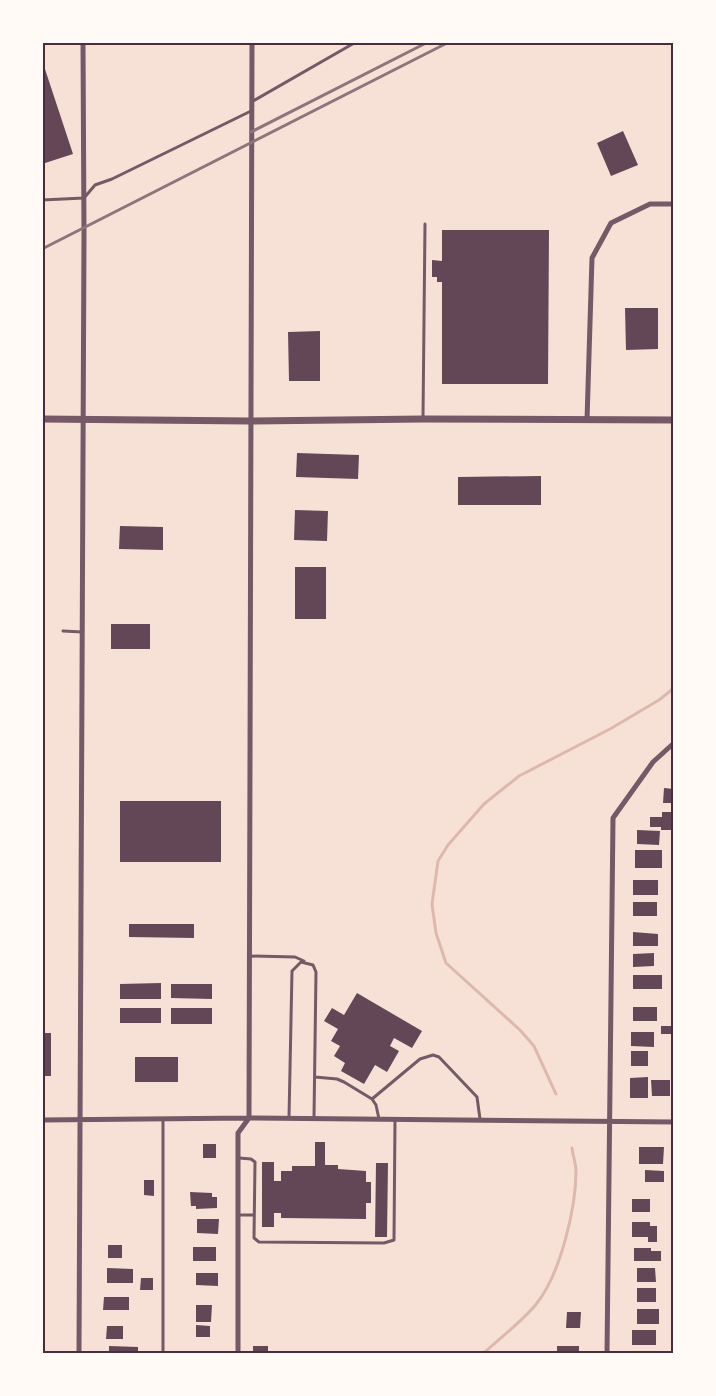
<svg xmlns="http://www.w3.org/2000/svg" width="716" height="1396" font-family="'PT Sans',sans-serif">
<rect width="100%" height="100%" fill="#f7e1d7"/>
<g fill="none" stroke-linecap="round" stroke-linejoin="round">
<path stroke="#dcb8b0" stroke-width="3" d="M556,1094L534,1046L520,1030L446,963L436,933L432,904L438,861L448,845L484,804L519,776L610,729L659,700L674,688
M480,1354L486,1351C501,1337 525,1319 537,1303C560,1274 576,1209 576,1171C576,1164 573,1156 572,1148"/>
</g>
<path fill="#644757" d="M42,60L73,154L42,164Z
M623,131L638,165L611,176L597,143Z
M442,230H549L548,384H442V282H437V277H432V260L442,261Z
M625,308H658V349L626,350Z
M320,331V381H289L288,332Z
M297,453L359,455L358,479L296,477Z
M541,476V505H458V477Z
M295,510L328,511L327,541L294,540Z
M120,526L163,527V550L119,549Z
M295,567H326V619H295Z
M111,624H150V649H111Z
M664,788L674,789V803H663Z
M120,801H221V862H120Z
M662,812H674V830H661V827H650V817H662Z
M637,830L660,831L659,845L637,844Z
M635,850H662V868H635Z
M633,880H658V895H633Z
M633,902H657V916H633Z
M129,924H194V938L129,937Z
M633,932L658,934V946H633Z
M654,953V966L633,967V954Z
M633,975H662V989H633Z
M161,983V999H120V984Z
M171,984H212V999L171,998Z
M357,993L422,1031L412,1048L394,1038L390,1046L399,1051L387,1072L375,1065L364,1084L341,1071L345,1063L334,1056L340,1046L331,1041L338,1029L324,1021L332,1008L344,1015Z
M633,1007H657V1021H633Z
M120,1008H161V1023H120Z
M171,1008H212V1024H171Z
M661,1026H674V1034H661Z
M631,1032H654V1047L631,1046Z
M42,1033H51V1076H42Z
M631,1051H648V1066H631Z
M135,1057H178V1082H135Z
M648,1077V1098H630V1078Z
M651,1080H670V1096H652Z
M315,1142H325V1165H338V1169L366,1171V1182H371V1203H366V1219L281,1218V1213H274V1227H262V1162H274V1181H281V1171H292V1166H315Z
M203,1144H216V1158H203Z
M639,1147H664L663,1164H639Z
M376,1163H388L387,1237H375Z
M645,1170L664,1171V1182H645Z
M144,1180H154V1196L144,1195Z
M190,1192L212,1193V1197H217V1208L196,1209V1206H191Z
M632,1199H650V1212H632Z
M197,1219H219L218,1234L197,1233Z
M632,1222H650V1226H657V1242H648V1237H632Z
M108,1245H122V1258H108Z
M193,1247H216V1261H193Z
M634,1248H651V1251H661V1261H634Z
M107,1268L133,1269V1283H107Z
M637,1268H655L656,1282H637Z
M196,1273H218V1286L196,1285Z
M141,1278H153V1290H140Z
M637,1288H656V1302H637Z
M104,1297H129V1310H103Z
M196,1305H212L211,1322H196Z
M637,1309H659V1324H637Z
M567,1312H581L580,1328H566Z
M196,1325L210,1326V1337H196Z
M107,1326H123V1339H106Z
M632,1330H656V1345H632Z
M109,1346L138,1347V1354H109Z
M253,1346H268V1354H253Z
M557,1346H579V1354H557Z"/>
<g fill="none" stroke-linecap="round" stroke-linejoin="round">
<path stroke="#755966" stroke-width="3" d="M253,101L356,42
M42,200L84,198L95,185L112,179L251,111
M423,418L425,224
M63,631L82,632
M249,956L295,957L304,961
M315,1077L337,1079L344,1082L372,1099L376,1105L379,1119
M372,1099L420,1059L433,1055L439,1057L477,1097L480,1119
M289,1118L292,971L301,962L313,965L316,972L314,1118
M239,1158L251,1159L255,1162L254,1238L259,1242L384,1243L394,1240L395,1120
M238,1215H254
M163,1354V1119"/>
<path stroke="#755966" stroke-width="5" d="M587,420L592,258L611,223L650,204H674
M42,1120L249,1118L674,1122
M79,1354L84,234L83,42
M238,1354V1133L249,1118L252,42
M607,1354L613,818L653,762L674,743"/>
<path stroke="#755966" stroke-width="7" d="M42,419L250,421L423,419L674,420"/>
<path stroke="#8f747c" stroke-width="3" d="M251,132L428,42
M42,249L449,42"/>
</g>
<rect width="716" height="1396" fill="none" stroke="#fffaf5" stroke-width="87"/>
<rect x="44" y="44" width="628" height="1308" fill="none" stroke="#4a2c40" stroke-width="2"/>
</svg>
